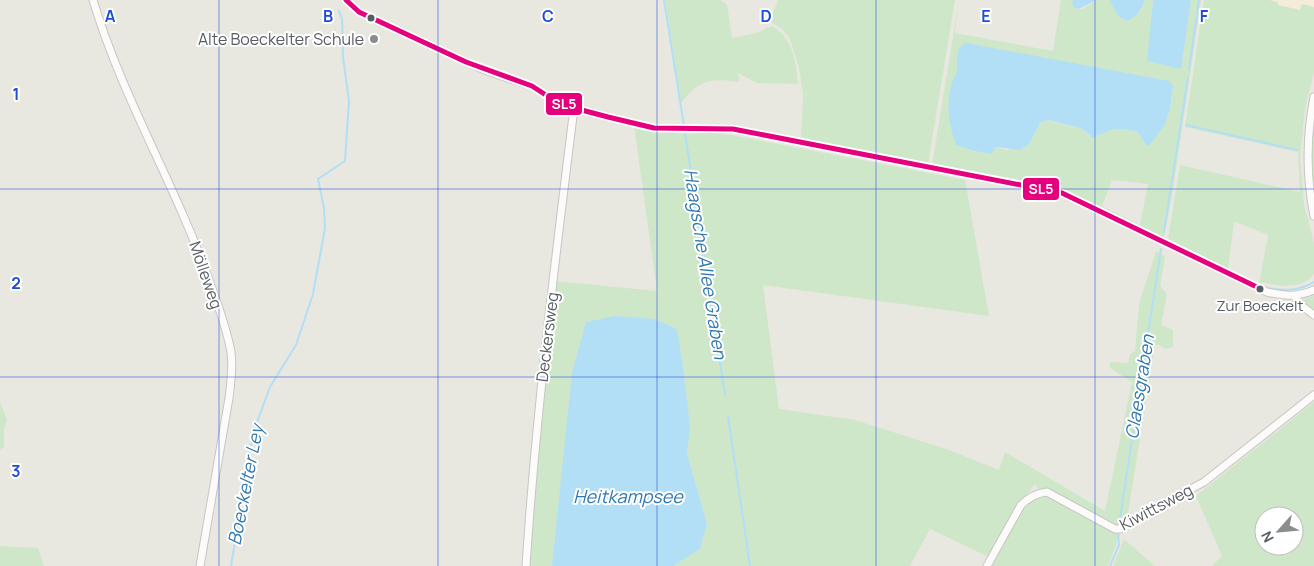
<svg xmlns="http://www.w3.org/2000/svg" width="1314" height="566" font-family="Manrope,sans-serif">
<rect width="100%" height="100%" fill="#e8e7e0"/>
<path fill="#f5ecd7" d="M1269,0H1314V7L1302,4L1300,10L1278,5V2Z"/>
<path fill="#cfe7c9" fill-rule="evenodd" d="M665,0H720L727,5L732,38L760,32L761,30L763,31L766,27L769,28L771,26C775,28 780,31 783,35C794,47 797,69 798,84L757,83L738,73L739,82C710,78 699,80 681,103Z
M778,0H955L928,164L801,140L803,95L799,67L789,37L782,29L771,22V18Z
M959,0L955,33L1053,51L1061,0H1073V6L1076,9H1083L1097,0H1109L1111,3L1137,13L1142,9L1145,0H1153L1151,30L1180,69L1191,0H1201L1173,189L1164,237H1160L1073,195L1070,191L1067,192L932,165ZM957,71L1173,86C1171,116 1165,121 1150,145H1146L1138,132L1122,128H1116L1090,137L1083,129L1045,120L1037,126L1029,144L1006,150L996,147L990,154L974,151L956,145L950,93ZM1112,180L1148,184L1140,225L1102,206Z
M1204,0H1269L1278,2V5L1300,10L1302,4L1314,7V72L1305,109L1300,157L1304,204L1314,243V274C1304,289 1278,287 1263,282L1259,285L1268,235L1234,221L1228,269L1168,239L1180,165L1300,192L1298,152L1185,127Z
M1314,114V201L1310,153Z
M634,125L682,134L714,133L731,135L965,180L989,316L763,285L779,409L855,420L949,450L999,470L1005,452L1105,511L1132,382L1110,368V362L1128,363L1130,354L1135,351L1139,304L1156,251L1165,257L1160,286L1167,294L1161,325L1173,330V347L1166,349L1159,345H1155L1127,519L1116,526L1038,488L1035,484L1027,494L991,558L930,529L910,566H673L700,549L707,524L687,453L689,426L683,367L557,522L552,566H528L555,281L657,291Z
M1314,296V311L1301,304L1304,299Z
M0,402L7,420L4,429V447L0,450Z
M1314,402V566H1212L1222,556L1196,496ZM1264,516H1294V546H1264Z
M1051,495L1102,524L1121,532L1108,566H988L1023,506L1033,501Z
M1124,539L1155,566H1113Z
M0,546L38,548L44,566H0Z"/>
<path fill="#b2dff6" d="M1073,0H1097L1079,9L1074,8L1072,3Z
M1109,0H1145C1142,9 1137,17 1127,21L1119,17Z
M1153,0H1191L1181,69L1147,61Z
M966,43L1169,81L1173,86L1170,109L1165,124L1150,145H1146L1138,132C1116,126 1112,129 1092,138L1083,129L1076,127L1048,120L1040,123L1029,144L1020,150L996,147L991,154L974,151L956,145C949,125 946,107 951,86C952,81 956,76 957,71C958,61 954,48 966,43Z
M615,316L654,319L677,329L683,367L690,426L687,453L707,524L700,549L673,566H552L572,373L586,322Z"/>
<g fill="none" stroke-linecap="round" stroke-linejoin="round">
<path stroke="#b2dff6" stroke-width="2" d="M664,0L684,126
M1189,70L1199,0
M1186,125L1297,150
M685,133L725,395
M1164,232L1188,78
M1267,288C1284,291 1299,291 1314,282
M728,416L750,566
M1119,525L1161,249
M231,566L253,433L270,387L296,345L313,294L325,228L324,208L318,179L345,161L349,101L343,57L342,19L339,11
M1110,566L1119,545L1118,534"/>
<defs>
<path id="minor" d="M93,0C122,97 175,184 209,280C217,302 227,329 231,352C233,367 231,383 229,398L200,566
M346,0L359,12L466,62L490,72L532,86L552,99L574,108L608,117L654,128L733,129L1062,193L1267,292C1284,296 1298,297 1314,290
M1314,97C1306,137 1306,176 1314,216
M1294,296L1302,306L1314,315
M526,566C536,413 555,261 574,108
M987,566L1021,505C1028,498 1037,493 1047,492L1115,529H1120L1122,526L1204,482L1314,395"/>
</defs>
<use href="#minor" stroke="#c6c6c5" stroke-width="9"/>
<use href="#minor" stroke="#fcfbfa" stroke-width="7"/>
<defs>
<path id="bus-1" d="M346,0L359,12L466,62L532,86L552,99L574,108L608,117L654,128L733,129L1062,193L1261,289"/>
</defs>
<use href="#bus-1" stroke="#fff" stroke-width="9"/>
<use href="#bus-1" stroke="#e5007d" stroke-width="5"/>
</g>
<path fill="none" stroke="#1d4ed8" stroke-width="1" stroke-opacity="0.55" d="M219,0V566M438,0V566M657,0V566M876,0V566M1095,0V566M0,189H1314M0,377H1314"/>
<g fill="#575c61" stroke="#fff" stroke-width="2">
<circle cx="371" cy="18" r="4.5"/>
<circle cx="1260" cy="289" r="4.5"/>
</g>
<circle fill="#8a8d8d" stroke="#fff" stroke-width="2" cx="374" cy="39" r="5"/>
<g text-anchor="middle" stroke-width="4" stroke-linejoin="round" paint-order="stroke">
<g font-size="15" fill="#575c61" stroke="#fff">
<text x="1260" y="311">Zur Boeckelt</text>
</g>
<g font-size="16" fill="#575c61" stroke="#fff" text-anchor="end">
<text x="364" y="45">Alte Boeckelter Schule</text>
</g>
<g font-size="16" fill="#575c61" stroke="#fff">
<text transform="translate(206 275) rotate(71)" y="6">Mölleweg</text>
<text transform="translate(547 337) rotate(-83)" y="6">Deckersweg</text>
<text transform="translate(1156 507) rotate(-28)" y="6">Kiwittsweg</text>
</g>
<g font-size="18" font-style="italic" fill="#2f78b0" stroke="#fff">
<text transform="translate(705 264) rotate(81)" y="6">Haagsche Allee Graben</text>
<text transform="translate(1140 387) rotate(-81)" y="6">Claesgraben</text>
<text transform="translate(246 485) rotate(-79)" y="6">Boeckelter Ley</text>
<text x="628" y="503">Heitkampsee</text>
</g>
</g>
<g font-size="16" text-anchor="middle" font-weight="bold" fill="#1d4ed8" stroke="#fff" stroke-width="4" stroke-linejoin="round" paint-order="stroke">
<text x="110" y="22">A</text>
<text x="328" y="22">B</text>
<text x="548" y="22">C</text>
<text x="766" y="22">D</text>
<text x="986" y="22">E</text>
<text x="1204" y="22">F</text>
<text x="16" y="100">1</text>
<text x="16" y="289">2</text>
<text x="16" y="477">3</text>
</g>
<g stroke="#fff" stroke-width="2">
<rect x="545" y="92" width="38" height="24" rx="5" fill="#e5007d"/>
<rect x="1022" y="177" width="38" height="24" rx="5" fill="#e5007d"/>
</g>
<g font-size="14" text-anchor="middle" font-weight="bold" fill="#fff">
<text x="564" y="109">SL5</text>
<text x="1041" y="194">SL5</text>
</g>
<g transform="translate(1279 531) rotate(243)"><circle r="24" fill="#ffffff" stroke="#bcbec0"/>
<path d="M0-4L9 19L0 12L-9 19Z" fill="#8a8d8d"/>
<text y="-8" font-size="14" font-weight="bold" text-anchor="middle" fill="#575c61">N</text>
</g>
</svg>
